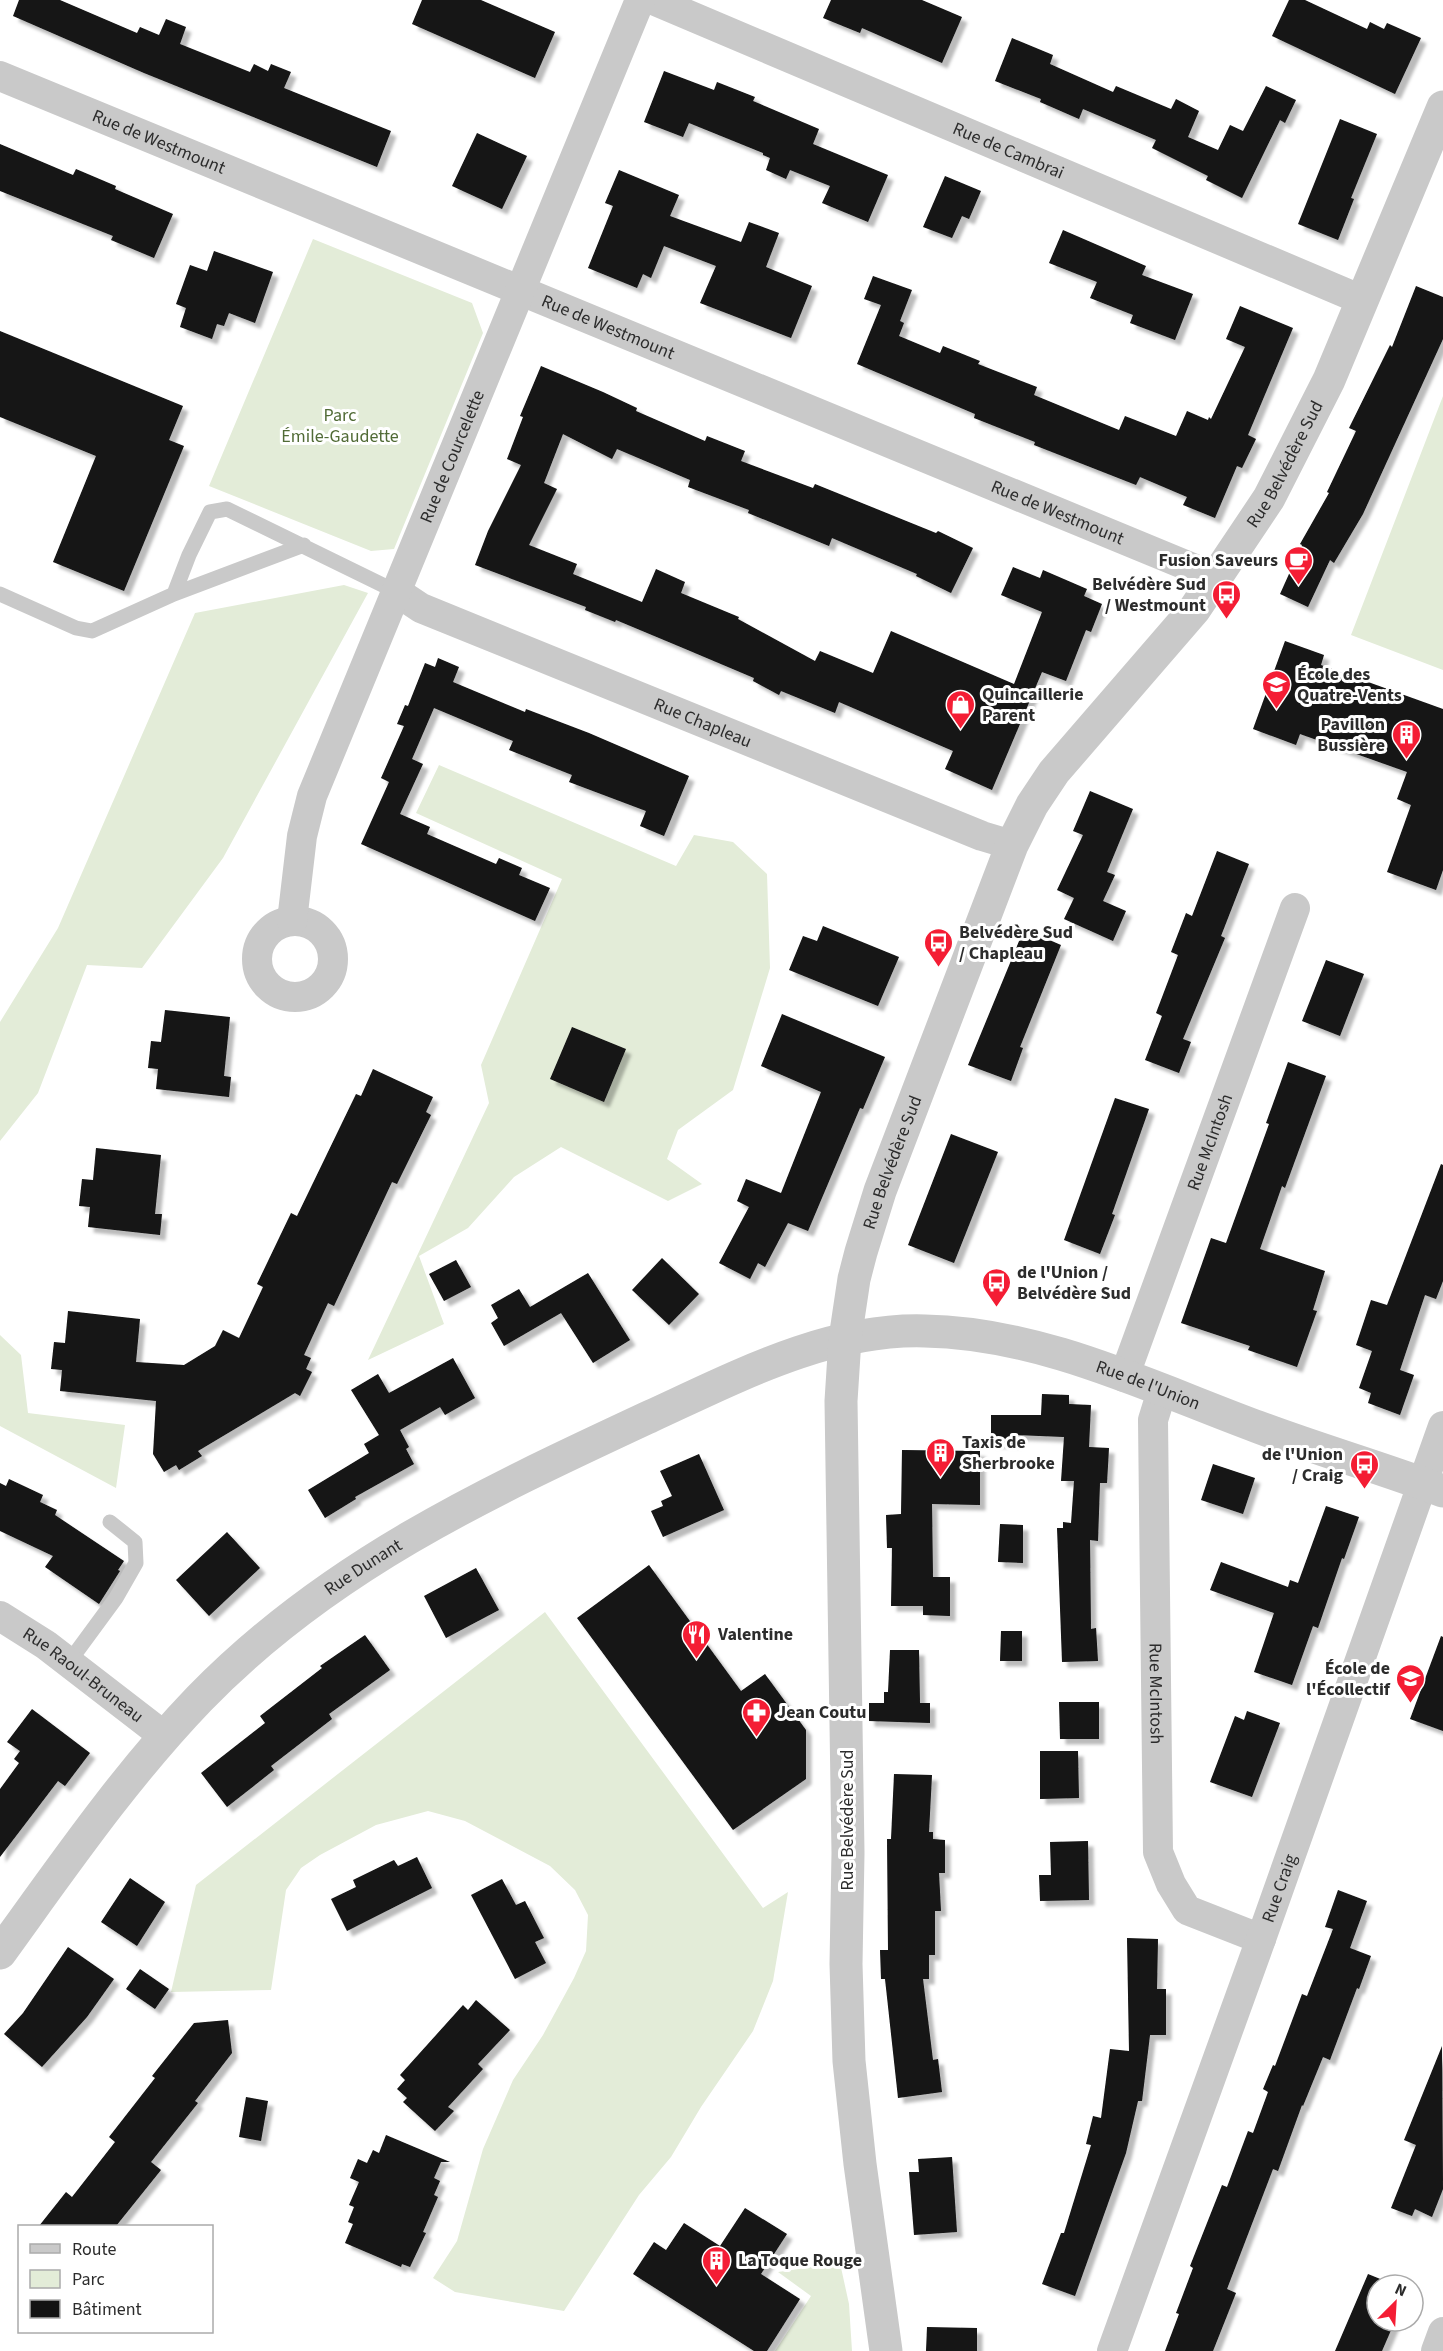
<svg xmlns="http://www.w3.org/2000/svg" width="1443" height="2351" font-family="'Source Sans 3',sans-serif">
<defs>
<filter id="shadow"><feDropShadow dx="5.5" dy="5.5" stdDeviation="1.5" flood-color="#0004"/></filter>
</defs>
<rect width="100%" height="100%" fill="#fff"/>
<path fill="#e3ecd8" d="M313,239L472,303L483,333L394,549L371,551L209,486Z
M1443,396V670L1351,635Z
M344,585L368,593L223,858L142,968L87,965L38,1093L0,1141V1022L58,928L195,613Z
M439,765L676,866L694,835L733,842L767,874L770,968L733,1090L678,1130L667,1159L702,1184L668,1201L561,1147L514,1177L468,1228L419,1256L444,1324L368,1360L489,1103L481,1065L562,879L416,813Z
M0,1335L21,1355L28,1413L125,1425L116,1488L0,1426Z
M545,1612L763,1908L788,1892L773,1981L753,2031L701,2107L671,2157L639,2195L564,2311L455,2292L433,2278L457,2241L483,2149L513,2080L543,2035L574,1978L586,1951L588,1915L575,1890L550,1866L465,1821L428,1811L376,1825L320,1855L301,1868L286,1890L271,1990L171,1992L196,1885Z
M840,2263L849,2304L852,2351H775L811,2296L778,2272Z"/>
<path fill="#131313" filter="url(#shadow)" d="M19,0H60L137,33L140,27L159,35L166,19L186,27L180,44L250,72L254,64L268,71L271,64L291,72L284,88L391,131L377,167L144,73L13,16Z
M422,0H481L555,32L535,78L412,24Z
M831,0H922L962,17L942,63L862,28L860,33L823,18Z
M1289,0H1305L1367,29L1370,22L1384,29L1387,23L1421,38L1395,94L1272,36Z
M1012,38L1053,55L1050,64L1113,92L1116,86L1171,109L1176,99L1199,111L1188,137L1218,150L1230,125L1243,131L1266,86L1296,100L1285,123L1280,120L1242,198L1206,180L1208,176L1152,148L1156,140L1083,109L1079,119L1040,102L1041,99L995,81Z
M664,71L714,90L717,82L755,97L753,101L819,129L813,144L888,175L868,222L822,203L830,186L790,170L786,179L766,170L770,158L763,155V153L689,123L683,137L644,122Z
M1340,119L1377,134L1351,198L1354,199L1338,240L1298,224Z
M477,133L527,156L502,209L452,186Z
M0,144L73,175L76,169L116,186L115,189L173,214L154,258L111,240L113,236L0,191Z
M619,170L679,195L670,216L741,242L749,222L779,233L766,267L812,286L791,338L700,303L716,266L664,246L651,278L643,274L637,288L588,268L613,206L605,203Z
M945,176L981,191L969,219L962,216L952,238L923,227Z
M1063,230L1146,266L1142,275L1193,294L1175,340L1130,323L1133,315L1090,298L1097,282L1049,263Z
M214,251L273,272L255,323L229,313L224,326L217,324L212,339L180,327L186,308L176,304L190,265L207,271Z
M873,276L912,290L900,321L904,323L899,336L940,353L943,346L980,361L978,364L1037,387L1034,395L1119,430L1125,416L1176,436L1187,411L1208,420L1209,417L1211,419L1245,347L1226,339L1240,306L1293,328L1248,435L1256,439L1242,468L1237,466L1215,518L1183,505L1187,497L1140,477L1136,485L1034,445L1035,442L974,418L975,414L857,364L881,305L864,299Z
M1416,286L1443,297V339L1363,514L1334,563L1330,560L1308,607L1280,594L1302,545L1300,544L1329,493L1327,492L1356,431L1349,428L1390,345L1392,347Z
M0,331L183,406L169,440L184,446L124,591L53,562L96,456L0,417Z
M541,366L603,392L637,408L636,411L705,441L707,436L745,451L741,461L813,488L815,484L936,533L938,531L973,548L951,593L916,576L917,574L832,538L829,546L748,513L749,510L688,487L690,480L617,449L612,459L563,434L544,483L557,489L529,545L577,564L573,574L642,602L656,569L685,582L681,593L739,617L738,619L815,661L820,651L873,673L891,631L1014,684L1042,612L1001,595L1013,567L1040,578L1043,570L1087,589L1084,596L1102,604L1091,632L1086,630L1066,681L1042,672L992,790L945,769L953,751L839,702L835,713L781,691L779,695L753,681L754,678L683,648L616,620L615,622L585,610L586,607L475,565L488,531L521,465L507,459L523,417L520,416Z
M1285,641L1324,655L1321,665L1443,709V870L1436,890L1387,872L1411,805L1397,799L1407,772L1300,734L1296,745L1253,729Z
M438,658L459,667L453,682L525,712L526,709L589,733L689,776L664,836L640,826L646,811L569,782L572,775L509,750L513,741L434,708L412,759L423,764L400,814L430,827L427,834L496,864L499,858L522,868L519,875L550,888L535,921L361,844L389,782L381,778L404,726L397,724L405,705L408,706L425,663L435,667Z
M1090,791L1133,809L1107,872L1115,875L1103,901L1126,911L1113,941L1064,919L1074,898L1057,890L1083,835L1073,831Z
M1217,851L1249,864L1221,936L1225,938L1183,1039L1191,1042L1179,1073L1145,1060L1162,1016L1156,1013L1178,955L1171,952L1186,913L1192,916Z
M823,926L899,957L878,1006L789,970L803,936L817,941Z
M1024,929L1061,945L1020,1047L1023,1048L1011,1081L968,1065Z
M1326,960L1364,974L1340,1036L1302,1021Z
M165,1010L230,1017L224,1076L231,1077L229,1097L156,1089L158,1069L148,1068L151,1041L161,1042Z
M782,1014L885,1057L863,1109L860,1108L808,1231L788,1223L765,1267L758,1263L750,1279L719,1263L749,1207L737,1201L746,1179L781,1193L821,1092L761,1066Z
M572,1027L626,1049L604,1102L550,1079Z
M1288,1062L1326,1076L1285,1188L1282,1186L1260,1249L1325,1271L1313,1310L1317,1311L1297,1367L1248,1350L1250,1346L1181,1323L1211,1238L1226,1243L1269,1124L1266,1123Z
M373,1069L433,1097L426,1112L431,1115L397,1184L392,1182L334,1306L328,1303L304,1355L311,1358L306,1369L312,1372L300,1396L295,1393L198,1451L202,1456L179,1470L176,1465L164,1472L153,1454L156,1401L60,1391L62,1370L51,1369L54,1342L65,1343L68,1311L140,1319L136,1362L184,1365L215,1346L223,1330L239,1338L263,1287L257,1284L291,1213L297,1216L356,1094L361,1096Z
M1115,1098L1149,1109L1112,1214L1115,1215L1100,1254L1064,1240Z
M951,1134L998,1152L954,1263L908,1245Z
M96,1148L161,1155L155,1214H162L160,1235L88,1227L90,1207L79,1206L82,1179L93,1180Z
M1441,1164L1443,1165V1281L1436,1299L1425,1295L1400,1370L1414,1375L1400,1415L1368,1403L1371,1393L1359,1388L1372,1351L1356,1345L1371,1300L1387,1305Z
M662,1258L699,1294L669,1325L632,1290Z
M456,1260L471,1287L444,1301L429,1274Z
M588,1273L630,1340L593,1363L561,1313L504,1346L491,1323L498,1318L491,1305L519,1289L530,1307Z
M453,1358L475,1398L445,1415L440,1407L400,1430L409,1447L406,1449L414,1464L355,1497L356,1499L325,1518L308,1490L369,1453L364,1444L379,1435L351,1390L378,1374L389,1393Z
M1042,1394L1069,1395V1404L1091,1405L1089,1447L1109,1448L1107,1483H1100L1098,1541L1090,1540L1091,1629L1096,1628L1098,1661L1062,1662L1057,1528H1063V1522L1071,1523L1074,1481H1061L1064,1437L1016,1435V1443H991V1415H1041Z
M902,1450L980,1451V1505L932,1504L933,1577H950V1616L923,1615V1606H891L892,1548H887L886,1515L901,1514Z
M699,1454L724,1510L663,1537L651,1511L663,1506L661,1501L672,1496L660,1471Z
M1213,1464L1255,1478L1243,1514L1201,1500Z
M9,1479L43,1495L40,1502L57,1510L55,1515L124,1561L118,1570L120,1571L99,1604L45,1567L53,1556L0,1531V1483L6,1486Z
M1326,1506L1359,1517L1344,1559L1342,1558L1318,1628L1313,1626L1292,1685L1254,1672L1274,1613L1210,1590L1221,1562L1288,1587L1290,1580L1298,1583Z
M1000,1524L1023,1525V1563L998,1562Z
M227,1532L260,1568L209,1616L176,1580Z
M649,1565L741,1691L765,1674L806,1730V1779L733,1830L577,1618Z
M476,1568L499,1610L446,1638L424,1596Z
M1001,1631H1022V1661H1000Z
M365,1635L390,1670L329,1714L332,1719L271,1766L274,1770L227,1807L201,1773L265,1723L260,1716L322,1668L320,1666Z
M1441,1636L1443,1637V1731L1410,1719Z
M890,1650H919L920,1703H930V1723L869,1721V1703H884V1692H888Z
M1059,1702H1099V1739H1060Z
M32,1709L90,1753L65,1786L58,1781L0,1857V1789L19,1763L14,1759L20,1751L7,1742Z
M1247,1711L1280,1723L1252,1797L1210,1782L1235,1716L1244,1720Z
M1040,1751H1078L1079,1798L1040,1799Z
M894,1774L932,1775L929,1832H933V1839L945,1840V1873H939L941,1911H935V1955H929V1979H923L933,2060L938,2059L942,2092L898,2098L885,1979H881L880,1950H888L887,1839H891Z
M1088,1841L1089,1900L1040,1901L1039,1875H1051L1050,1842Z
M417,1857L432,1888L347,1931L331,1899L356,1887L353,1880L394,1860L398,1866Z
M130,1878L165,1902L137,1946L101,1922Z
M502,1879L516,1905L525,1901L544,1938L535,1942L546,1963L515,1979L471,1895Z
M1338,1890L1367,1901L1350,1948L1371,1956L1359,1989L1357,1988L1330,2060L1323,2057L1303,2106L1302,2105L1278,2171L1273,2169L1227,2289L1236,2293L1213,2351H1165L1179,2314L1176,2313L1193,2268L1190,2266L1222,2185L1227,2187L1248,2131L1253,2133L1268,2092L1263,2089L1273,2065L1275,2066L1302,1994L1307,1996L1333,1929L1325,1927Z
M1127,1938L1158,1939L1157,1989H1166V2035H1150L1142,2101H1138L1126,2153L1075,2296L1042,2284L1061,2233H1064L1091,2145L1086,2144L1093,2116L1101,2118L1110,2049L1129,2051Z
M68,1947L114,1979L87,2017L42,2067L4,2034L23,2013Z
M140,1969L169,1989L155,2009L126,1989Z
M476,2000L510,2030L478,2064L483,2069L448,2107L454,2111L435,2131L403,2102L407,2098L397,2089L405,2080L400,2075L463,2005L468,2010Z
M228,2020L232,2053L195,2101L198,2103L151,2162L161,2170L116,2226H39L66,2192L72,2197L115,2142L109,2137L155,2078L152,2076L194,2023Z
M1442,2046L1443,2189L1432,2217L1415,2209L1412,2216L1391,2208L1416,2145L1404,2140Z
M246,2097L268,2101L261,2141L239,2137Z
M386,2135L450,2162H441L434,2178L440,2181L434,2195L438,2197L423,2232L426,2233L410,2267L402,2264L401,2267L345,2243L353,2224L348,2222L354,2207L349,2205L359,2182L350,2178L358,2159L367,2163L373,2150L379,2153Z
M952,2157L957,2232L914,2235L909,2172H919L918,2159Z
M745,2208L787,2234L761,2274L800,2299L767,2351H754L633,2274L654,2242L666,2250L684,2223L720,2246Z
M1368,2274L1395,2285H1377V2321H1395L1382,2351H1335Z
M927,2327L977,2328V2351H926Z"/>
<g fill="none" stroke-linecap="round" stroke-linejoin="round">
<path stroke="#c9c9c9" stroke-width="15" d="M0,594L76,628L92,631L174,594L304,545
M174,594L189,555L210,512L227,509L397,592
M69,1662L116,1598L136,1563L135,1542L110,1522"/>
<g stroke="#c9c9c9" stroke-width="30">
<path id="s1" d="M653,0L1362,300"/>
<path id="s2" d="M0,76L1217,578"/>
<path id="s3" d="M397,592L421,608L982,836L1012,845"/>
<circle cx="295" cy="959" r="38"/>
<path id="s4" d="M292,921L302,836L312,796L640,0"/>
<path id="s5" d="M1124,1377L1295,908"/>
<path id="s6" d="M1162,1391L1153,1420L1158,1852L1171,1884L1187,1910L1261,1939"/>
<path id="s7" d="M0,1616L46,1645L164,1736"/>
<path id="s8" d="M1112,2351L1261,1939L1443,1426"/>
<path d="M1436,2351L1443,2332"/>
</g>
<g stroke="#c9c9c9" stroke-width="33">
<path id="s9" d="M0,1953C63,1866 124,1777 199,1699C328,1566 486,1493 651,1416C736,1377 828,1328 925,1331C1041,1333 1150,1387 1258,1427C1319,1450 1382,1468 1443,1491"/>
<path id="s10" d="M886,2351L860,2164L849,2061L846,1964L848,1853L841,1401L845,1339L854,1279L861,1252L880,1191L1012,845L1032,805L1054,772L1194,610L1269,498L1329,380L1443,107"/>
</g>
</g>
<defs>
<symbol id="cafe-pin" viewBox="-11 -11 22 30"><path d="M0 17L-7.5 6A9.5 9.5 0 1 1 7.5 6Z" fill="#f41d34" stroke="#fff"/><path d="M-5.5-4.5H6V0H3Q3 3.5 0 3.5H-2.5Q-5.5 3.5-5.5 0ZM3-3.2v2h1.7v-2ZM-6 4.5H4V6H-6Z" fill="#fff"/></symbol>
<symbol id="bus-pin" viewBox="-11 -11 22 30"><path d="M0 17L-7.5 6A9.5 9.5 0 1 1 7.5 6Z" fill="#f41d34" stroke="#fff"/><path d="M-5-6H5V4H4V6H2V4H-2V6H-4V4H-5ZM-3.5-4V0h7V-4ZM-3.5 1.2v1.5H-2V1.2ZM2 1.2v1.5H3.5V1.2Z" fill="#fff"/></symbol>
<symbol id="school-pin" viewBox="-11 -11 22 30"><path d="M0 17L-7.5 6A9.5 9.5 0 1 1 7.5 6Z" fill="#f41d34" stroke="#fff"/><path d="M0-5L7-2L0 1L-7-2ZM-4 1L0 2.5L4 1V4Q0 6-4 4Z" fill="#fff"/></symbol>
<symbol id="shop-pin" viewBox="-11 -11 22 30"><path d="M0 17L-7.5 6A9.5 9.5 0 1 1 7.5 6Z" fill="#f41d34" stroke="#fff"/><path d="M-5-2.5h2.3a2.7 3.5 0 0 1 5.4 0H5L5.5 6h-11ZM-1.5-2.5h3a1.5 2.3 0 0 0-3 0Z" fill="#fff"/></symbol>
<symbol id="building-pin" viewBox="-11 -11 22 30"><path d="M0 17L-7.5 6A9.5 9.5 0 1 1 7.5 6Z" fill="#f41d34" stroke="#fff"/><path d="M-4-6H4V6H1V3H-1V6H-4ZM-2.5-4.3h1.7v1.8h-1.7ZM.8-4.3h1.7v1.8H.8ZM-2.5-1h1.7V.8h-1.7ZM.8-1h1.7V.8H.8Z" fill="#fff"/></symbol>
<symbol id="restaurant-pin" viewBox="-11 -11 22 30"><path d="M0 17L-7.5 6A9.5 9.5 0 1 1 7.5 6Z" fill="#f41d34" stroke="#fff"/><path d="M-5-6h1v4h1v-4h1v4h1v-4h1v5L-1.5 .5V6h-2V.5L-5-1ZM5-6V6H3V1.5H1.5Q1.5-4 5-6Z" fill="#fff"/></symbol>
<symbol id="pharmacy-pin" viewBox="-11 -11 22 30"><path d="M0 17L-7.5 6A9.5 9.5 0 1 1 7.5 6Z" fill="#f41d34" stroke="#fff"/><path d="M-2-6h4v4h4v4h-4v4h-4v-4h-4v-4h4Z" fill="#fff"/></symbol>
</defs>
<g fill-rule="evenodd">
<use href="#cafe-pin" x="1282" y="544" width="33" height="45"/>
<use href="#bus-pin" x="1210" y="578" width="33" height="45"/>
<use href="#school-pin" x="1260" y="668" width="33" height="45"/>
<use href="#shop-pin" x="944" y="688" width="33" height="45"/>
<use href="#building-pin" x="1390" y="718" width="33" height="45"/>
<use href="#bus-pin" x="922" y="926" width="33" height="45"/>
<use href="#bus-pin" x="980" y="1266" width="33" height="45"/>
<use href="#building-pin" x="924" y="1436" width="33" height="45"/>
<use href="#bus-pin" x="1348" y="1448" width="33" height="45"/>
<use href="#restaurant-pin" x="680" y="1618" width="33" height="45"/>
<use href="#school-pin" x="1394" y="1662" width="33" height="45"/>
<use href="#pharmacy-pin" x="740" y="1696" width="33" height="45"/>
<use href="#building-pin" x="700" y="2244" width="33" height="45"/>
</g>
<g text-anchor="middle" stroke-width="6" stroke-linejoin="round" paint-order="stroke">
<g font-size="18" fill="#2c2c2c" stroke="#fff">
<text dy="6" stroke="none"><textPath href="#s2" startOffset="172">Rue de Westmount</textPath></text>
<text dy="6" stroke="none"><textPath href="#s1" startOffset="386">Rue de Cambrai</textPath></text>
<text dy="6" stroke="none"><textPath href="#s2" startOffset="658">Rue de Westmount</textPath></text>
<text dy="6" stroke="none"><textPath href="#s4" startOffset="494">Rue de Courcelette</textPath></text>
<text dy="6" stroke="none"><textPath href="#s10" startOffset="2008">Rue Belvédère Sud</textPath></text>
<text dy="6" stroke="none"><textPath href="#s2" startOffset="1144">Rue de Westmount</textPath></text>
<text dy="6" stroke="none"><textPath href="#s3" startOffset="333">Rue Chapleau</textPath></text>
<text dy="6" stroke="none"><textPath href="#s5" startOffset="250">Rue McIntosh</textPath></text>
<text dy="6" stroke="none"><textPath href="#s10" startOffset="1198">Rue Belvédère Sud</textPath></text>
<text dy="6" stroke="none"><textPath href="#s9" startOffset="1380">Rue de l'Union</textPath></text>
<text dy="6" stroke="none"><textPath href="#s9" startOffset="534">Rue Dunant</textPath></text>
<text dy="6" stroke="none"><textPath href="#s7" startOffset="102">Rue Raoul-Bruneau</textPath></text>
<text dy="6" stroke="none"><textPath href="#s6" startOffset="304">Rue McIntosh</textPath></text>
<text transform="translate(847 1820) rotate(-90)" y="6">Rue Belvédère Sud</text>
<text dy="6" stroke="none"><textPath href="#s8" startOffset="492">Rue Craig</textPath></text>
</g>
<g font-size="18" fill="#516b36" stroke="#fff">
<text x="340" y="421">Parc<tspan x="340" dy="21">Émile-Gaudette</tspan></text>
</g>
<g font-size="18" font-weight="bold" fill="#2c2c2c" stroke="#fff" text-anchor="start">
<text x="1278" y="566" text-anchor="end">Fusion Saveurs</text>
<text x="1206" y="590" text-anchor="end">Belvédère Sud<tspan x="1206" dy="21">/ Westmount</tspan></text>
<text x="1297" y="680">École des<tspan x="1297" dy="21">Quatre-Vents</tspan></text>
<text x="982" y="700">Quincaillerie<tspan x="982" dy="21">Parent</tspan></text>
<text x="1385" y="730" text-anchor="end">Pavillon<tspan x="1385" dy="21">Bussière</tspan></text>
<text x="959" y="938">Belvédère Sud<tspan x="959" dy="21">/ Chapleau</tspan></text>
<text x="1017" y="1278">de l'Union /<tspan x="1017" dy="21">Belvédère Sud</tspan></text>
<text x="962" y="1448">Taxis de<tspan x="962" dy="21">Sherbrooke</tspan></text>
<text x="1343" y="1460" text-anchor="end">de l'Union<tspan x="1343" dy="21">/ Craig</tspan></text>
<text x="718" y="1640">Valentine</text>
<text x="1390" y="1674" text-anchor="end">École de<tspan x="1390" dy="21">l'Écollectif</tspan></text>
<text x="777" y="1718">Jean Coutu</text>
<text x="738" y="2266">La Toque Rouge</text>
</g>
</g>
<rect x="18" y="2225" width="195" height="108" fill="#ffffff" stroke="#ababab" stroke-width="1.5"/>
<rect x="30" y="2244" width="30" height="9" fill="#c9c9c9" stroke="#ababab" stroke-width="1.5"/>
<text x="72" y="2255" font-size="18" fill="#2c2c2c">Route</text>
<rect x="30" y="2270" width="30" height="18" fill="#e3ecd8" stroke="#ababab" stroke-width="1.5"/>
<text x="72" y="2285" font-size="18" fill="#2c2c2c">Parc</text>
<rect x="30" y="2300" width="30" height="18" fill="#131313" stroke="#ababab" stroke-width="1.5"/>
<text x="72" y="2315" font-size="18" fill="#2c2c2c">Bâtiment</text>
<g transform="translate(1395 2303) rotate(24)"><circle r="28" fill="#ffffff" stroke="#ababab" stroke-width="1.5"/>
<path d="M0-4.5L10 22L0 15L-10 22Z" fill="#f41d34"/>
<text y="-9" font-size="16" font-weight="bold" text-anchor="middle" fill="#2c2c2c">N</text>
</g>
</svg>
